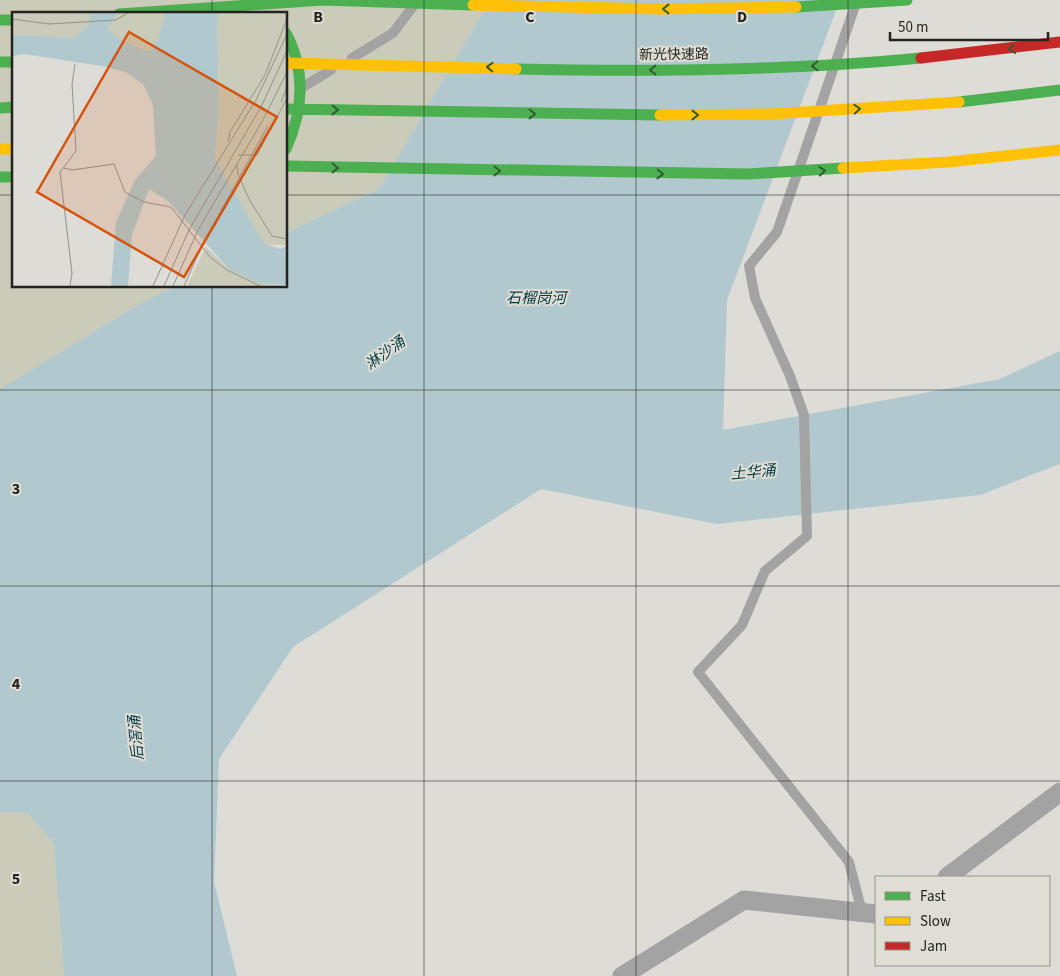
<svg xmlns="http://www.w3.org/2000/svg" width="1060" height="976" font-family="'Source Sans 3','Noto Sans SC',sans-serif">
<rect width="100%" height="100%" fill="#dddcd7"/>
<path fill="#cacbb8" d="M0,0H490L379,189L286,233V14H14V286H175L143,302L0,389Z
M0,812L28,813L54,844L64,976H0Z"/>
<path fill="#b0c8ce" d="M490,0H840L727,300L723,430L1000,379L1060,351V464L980,495L717,524L541,489L293,647L219,759L214,882L237,976H64L54,844L28,813L0,812V389L143,302L175,286H286V233L379,189Z"/>
<g fill="none" stroke-linecap="round" stroke-linejoin="round">
<path stroke="#a3a3a4" stroke-width="10" d="M855,6L777,232L749,266L755,298L790,376L804,415L807,536L765,571L742,625L698,672L849,862L862,912
M352,58L393,33L414,5
M303,87L331,70"/>
<path stroke="#a3a3a4" stroke-width="19" d="M947,877L1060,792
M622,976L744,900L876,914"/>
<path stroke="#4caf50" stroke-width="11" d="M796,7L907,0
M119,14L323,0L473,5
M0,20H14
M286,33C306,71 303,111 286,149
M0,62H14
M516,69C651,72 787,71 921,58
M959,102L1060,90
M0,108L14,107
M286,109L660,115
M286,166L748,174L843,168
M0,177H14"/>
<path stroke="#ffc107" stroke-width="11" d="M473,5L660,9L796,7
M286,63L516,69
M660,115L771,114L959,102
M0,149H14
M843,168L948,162L1060,150"/>
<path stroke="#c62828" stroke-width="11" d="M921,58L1060,42"/>
</g>
<defs><path id="oneway-chevron" d="M-2-3.5L2.5 0L-2 3.5" fill="none" stroke-width="1.6" stroke-linecap="round" stroke-linejoin="round" transform="scale(1.25)"/></defs>
<g stroke="#345b33">
<use href="#oneway-chevron" transform="translate(666 9) rotate(180)"/>
<use href="#oneway-chevron" transform="translate(1012 49) rotate(172)"/>
<use href="#oneway-chevron" transform="translate(815 66) rotate(178)"/>
<use href="#oneway-chevron" transform="translate(490 67) rotate(-178)"/>
<use href="#oneway-chevron" transform="translate(653 70) rotate(-180)"/>
<use href="#oneway-chevron" transform="translate(857 109) rotate(-3)"/>
<use href="#oneway-chevron" transform="translate(335 110) rotate(1)"/>
<use href="#oneway-chevron" transform="translate(532 114) rotate(1)"/>
<use href="#oneway-chevron" transform="translate(695 115)"/>
<use href="#oneway-chevron" transform="translate(335 168) rotate(1)"/>
<use href="#oneway-chevron" transform="translate(497 171) rotate(1)"/>
<use href="#oneway-chevron" transform="translate(822 171) rotate(-3)"/>
<use href="#oneway-chevron" transform="translate(660 174) rotate(1)"/>
</g>
<path fill="none" stroke="#24231f" stroke-width="1" stroke-opacity="0.55" d="M212,0V14M424,0V976M636,0V976M848,0V976M0,195H14M286,195H1060M212,286V976M0,390H1060M0,586H1060M0,781H1060"/>
<g text-anchor="middle" stroke-width="4" stroke-linejoin="round" paint-order="stroke">
<g font-size="14" fill="#24231f" stroke="#e0ded4">
<text transform="translate(674 54) rotate(-1)" y="5">新光快速路</text>
</g>
<g font-size="15" font-style="italic" fill="#023b47" stroke="#e0ded4">
<text x="536" y="303">石榴岗河</text>
<text transform="translate(385 353) rotate(-36)" y="5">淋沙涌</text>
<text transform="translate(753 472) rotate(-5)" y="5">土华涌</text>
<text transform="translate(136 738) rotate(-95)" y="5">后滘涌</text>
</g>
</g>
<g transform="translate(12 12)">
<rect width="275" height="275" fill="#dddcd7"/>
<path d="M0,1H78V11L63,26L0,23ZM105,1H153L146,28L139,38L132,39L107,27L96,17ZM205,1H275V233H252L203,146L207,100ZM194,235L217,257L260,273L275,274H175Z" fill="#cacbb8"/>
<path d="M78,1H105L96,17L107,27L133,39L139,38L146,28L153,1H205L207,100L203,146L252,232L268,237L275,234V273L246,271L217,257L156,189L137,177L120,223L116,274H99L104,210L123,168L144,144L141,93L131,72L113,60L90,54L12,42L0,44V23L63,26L78,11Z" fill="#b0c8ce"/>
<path fill="none" stroke="#93928d" stroke-width="1" d="M0,7L37,12L104,8L116,1M269,90L275,75M216,130L218,120L253,63L275,7M226,143H245L275,86M225,153L226,162L237,187L260,224L275,227M52,156L60,158L102,152L113,180L132,190L159,195L198,245L215,258L248,274M58,274L60,261L48,160L64,139L60,72L63,52M141,274L173,203L244,88L275,22M152,274L177,218L249,95L275,39M161,274L186,218L251,108L275,60M172,274L191,231L256,114"/>
<path fill="#d4540e" fill-opacity="0.15" stroke="#d4540e" stroke-width="2.5" d="M117,20L265,105L172,265L25,180Z"/>
<rect width="275" height="275" fill="none" stroke="#24231f" stroke-width="2.5"/>
</g>
<g font-size="16" text-anchor="middle" font-weight="bold" fill="#24231f" stroke="#e0ded4" stroke-width="4" stroke-linejoin="round" paint-order="stroke">
<text x="318" y="22">B</text>
<text x="530" y="22">C</text>
<text x="742" y="22">D</text>
<text x="16" y="494">3</text>
<text x="16" y="689">4</text>
<text x="16" y="884">5</text>
</g>
<rect x="875" y="876" width="175" height="90" fill="#e0ded4" stroke="#95938c"/>
<rect x="885" y="892" width="25" height="8" fill="#4caf50" stroke="#95938c"/>
<text x="920" y="901" font-size="15" fill="#24231f">Fast</text>
<rect x="885" y="917" width="25" height="8" fill="#ffc107" stroke="#95938c"/>
<text x="920" y="926" font-size="15" fill="#24231f">Slow</text>
<rect x="885" y="942" width="25" height="8" fill="#c62828" stroke="#95938c"/>
<text x="920" y="951" font-size="15" fill="#24231f">Jam</text>
<path d="M890 32v8h158v-8" fill="none" stroke="#24231f" stroke-width="2.5"/>
<text x="898" y="32" font-size="15" fill="#24231f" stroke="#e0ded4" stroke-width="4" paint-order="stroke">50 m</text>
</svg>
